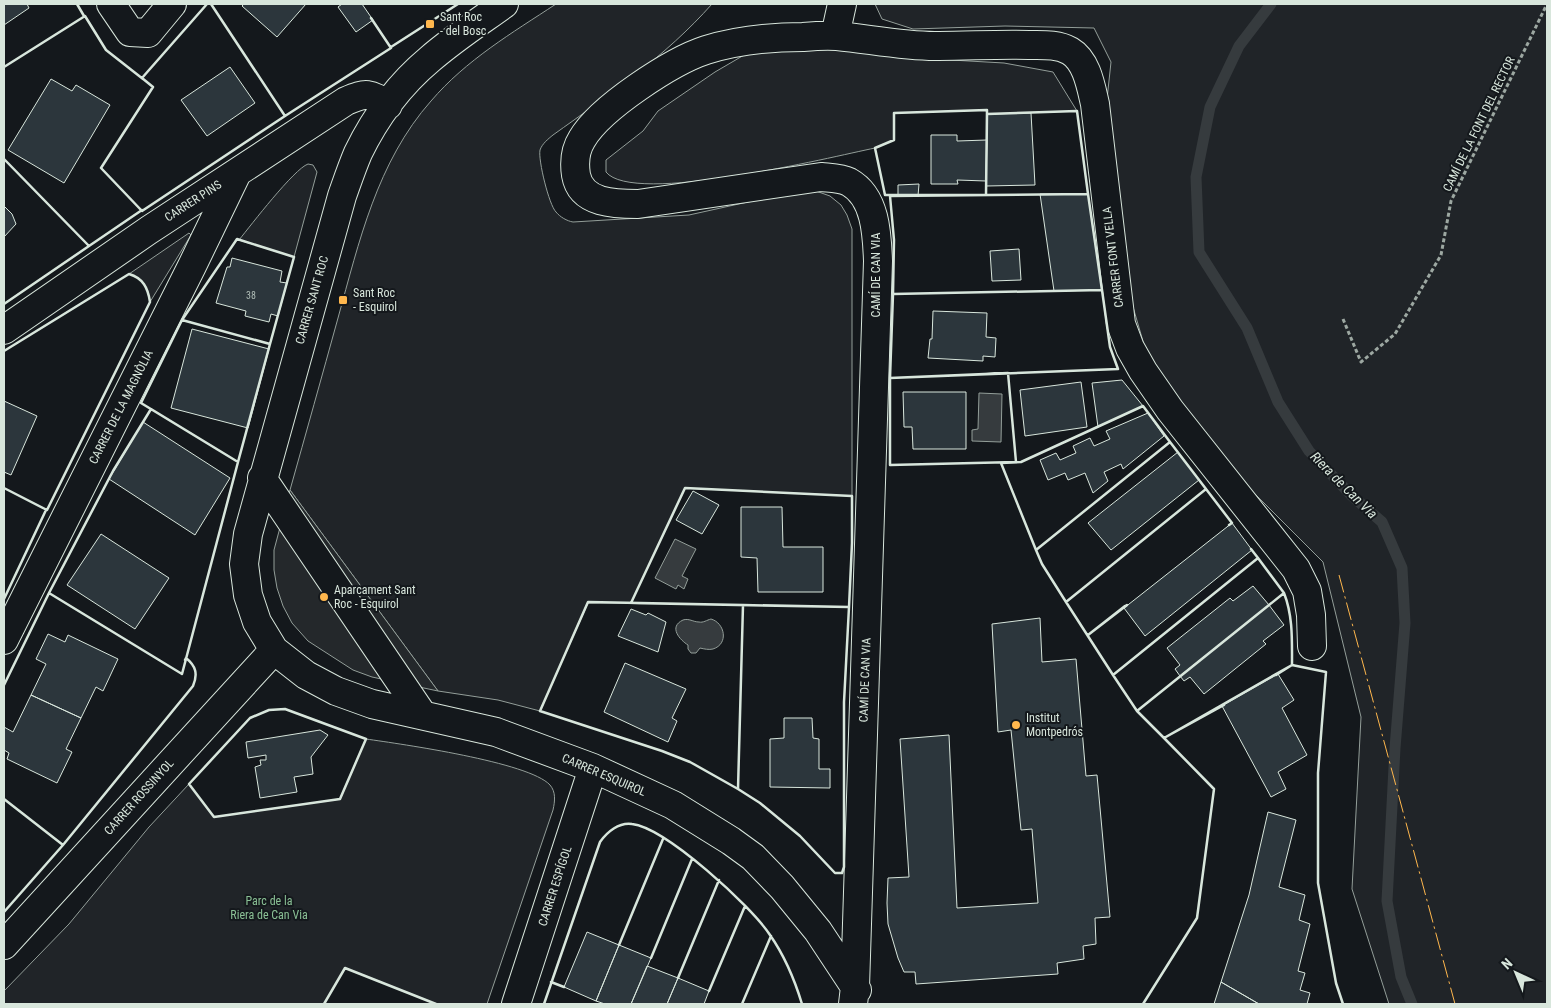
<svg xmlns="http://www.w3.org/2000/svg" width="1551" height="1008" font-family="'Roboto Condensed',sans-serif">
<rect width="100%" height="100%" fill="#14181c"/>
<path fill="#202428" stroke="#939e99" d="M556,4H712C666,56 609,95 553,135C548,139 542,144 540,150C538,160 549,205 556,212C560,217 567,221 573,222L689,215L793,192L813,190L830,196L841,205L847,215L852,229V496L685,488L631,603H588L540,711L498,700L438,691L290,490C306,433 322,376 338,318C359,242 377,162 431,101C466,60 512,33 556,4Z
M875,4H1547V1004H1389L1352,889L1361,717L1323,562L1245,484L1149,362L1131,300L1105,118L1111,62L1094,28L1005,26L913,29L882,19Z
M776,40L916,58L1004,63L1053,72L1077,111L987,114L986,110L894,113V140L875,148C831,157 633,206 606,172V160L643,131L658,111L715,72L751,51Z
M308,164L313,165L317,172L294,257L239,240C251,225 294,169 308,164Z
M189,233L191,235L150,302C148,288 143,278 129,274Z
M366,739C401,744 529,762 550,785C556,792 555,801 553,810L487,1004H436L345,968L324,1004H4V991L69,924L149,827L189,784L214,817L340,799Z"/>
<path fill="#24282b" stroke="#939e99" d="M290,490L438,691L372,677L353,670L308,641L292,623L283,606L277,588L274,570V550Z"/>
<path fill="#363b3e" stroke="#939e99" d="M979,393L1002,394L1001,442L972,441V430L978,429Z
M675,539L696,549L682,576L688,579L684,589L678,585L676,589L655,578Z
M711,619C725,623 729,644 713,649C709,650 704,649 700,648L696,653H691L688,649V645C680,640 668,627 683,620C689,618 693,622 699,622C703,623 707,620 711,619Z"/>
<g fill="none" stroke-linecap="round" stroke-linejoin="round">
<path stroke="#363b3e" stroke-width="11" d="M1271,4L1239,46L1210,107L1196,177L1199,252L1247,328L1278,402L1309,451L1351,495L1382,522L1402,568L1405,623L1395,748L1387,901L1401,977L1412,1004"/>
</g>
<path fill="#2c363c" stroke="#d8e6dc" d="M4,4H27L29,8L4,25Z
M244,4H306L277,37L242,6Z
M342,4H362L373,20L356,32L338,7Z
M230,67L255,103L207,136L181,100Z
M51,79L72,91L76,85L110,105L64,183L8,150Z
M1031,113L1035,185L986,186L987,114Z
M931,135H957V141L987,140L986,181L957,180L958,184H931Z
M919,184L918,196H898V185Z
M1040,194H1088L1102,290L1054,291Z
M4,206L12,214L16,224L4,237Z
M1019,249L1021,280L992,281L990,251Z
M232,258L282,271L280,282L287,283L278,316L271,314L269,322L245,316L246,311L216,303L227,267H230Z
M933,311L987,313L986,337L996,338L995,357L983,356V361L928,358L930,339H932Z
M192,329L269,349L248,428L171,408Z
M1122,380L1143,406L1098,427L1092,383Z
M1081,382L1087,427L1025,436L1020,390Z
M903,392H966V449H913L912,427H904Z
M4,401L37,416L11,475L4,472Z
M1148,413L1164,436L1123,469L1121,464L1104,472L1108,481L1093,493L1085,473L1068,480L1065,473L1048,480L1040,460L1056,453L1060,460L1076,453L1073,446L1090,438L1094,446L1110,439L1106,431Z
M143,422L230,478L195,535L109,479Z
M1178,452L1199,480L1111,550L1088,523Z
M693,491L719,505L702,534L676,520Z
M741,507H782L783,547H823V592H758L757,558L741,557Z
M1232,523L1252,550L1145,636L1124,608Z
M101,534L169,578L135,629L67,585Z
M1253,586L1269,605L1180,676L1175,669L1180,665L1167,648L1230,598L1233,601Z
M1269,605L1284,625L1263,641L1266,644L1204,694L1190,677L1184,681L1180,676Z
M631,609L646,615L648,613L666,622L658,652L618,636Z
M1040,618L1042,662L1076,659L1086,776L1097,775L1110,917L1095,918L1096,944L1083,946L1084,959L1057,963L1058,974L916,984L915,972H904L898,958L888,924L887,903L888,878L909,877L900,739L949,735L957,908L1038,903L1032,829L1021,830L1011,730L998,732L992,624Z
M48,634L65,642L68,635L118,659L103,691L96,687L81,718L31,695L46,664L36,659Z
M625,663L686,689L672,718L677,721L668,742L604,712Z
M1278,674L1294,700L1282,708L1307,755L1278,772L1286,789L1271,797L1222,706Z
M31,695L81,718L66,749L72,752L57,783L7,759L9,753L4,750V727L13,732Z
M784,718H812L813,738L819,739V769H830V788L770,787V739L784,738Z
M320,730L328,735L311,757L313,774L294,777L297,792L260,798L255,767L261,765L260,760H266V755L248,758L246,742Z
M1268,812L1296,820L1279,887L1305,895L1299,920L1310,924L1298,971L1305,973L1300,990L1310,993L1307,1004H1259L1221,982L1249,895Z
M587,932L619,945L596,1001L564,987Z
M619,945L651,958L631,1004H605L596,1001Z
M647,966L678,978L667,1004H631Z
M678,978L709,991L704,1004H667Z
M1221,982L1259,1004H1214Z"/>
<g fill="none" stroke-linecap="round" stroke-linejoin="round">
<defs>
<path id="minor" d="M111,4L130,32L148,33L172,4
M504,4C479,22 453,39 430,59C400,84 375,118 358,153C352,167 347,182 342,196L248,534L244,564L248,595L257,622L274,650L306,675L336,691L372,704L496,732L593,768L673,805L731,841L753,857L782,887L818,931L857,990
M835,36L842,4
M4,330L149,230L346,101C367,92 369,93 388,105
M262,478L422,714
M4,640L192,266L237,173
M4,945L274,650
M516,1004L593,768
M853,1004L855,987L878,261C877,235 876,197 849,182C841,178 830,178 821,177L638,204C616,204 581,204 576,175C574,162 575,150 582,139C600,108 672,61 706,50C738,40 770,37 803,37C814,36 826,35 837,36C869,39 907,47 939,46C969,46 999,44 1029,45C1043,45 1058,44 1070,51C1087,61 1091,87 1095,104L1121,324L1130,348L1143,371L1170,410L1296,569L1307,591L1311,615L1312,646"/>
</defs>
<use href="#minor" stroke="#d8e6dc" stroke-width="30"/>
<path stroke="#9da8a2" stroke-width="3" stroke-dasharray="4 2.5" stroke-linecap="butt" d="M1343,319L1361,362L1395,334L1441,255L1451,201L1547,4"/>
<use href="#minor" stroke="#14181c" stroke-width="28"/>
<path stroke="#d8e6dc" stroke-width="2.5" d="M77,4L84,16
M207,4L142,78L153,87L101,168L142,211L285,116L211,4
M391,47L458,4
M4,67L85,16L106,50L143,79
M987,110L986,195H885L875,148L894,140V113Z
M1077,111L1088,194L986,195L987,114Z
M285,116L391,48L371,18
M4,159L89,246L142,210
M1088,194L1102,290L893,294L894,240L890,196Z
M237,239L294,257L270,344L182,320Z
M1102,290L1110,347L1118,369L890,378L893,294Z
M4,304L89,246L88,245
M182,320L270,344L238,462L141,403Z
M4,351L129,274C143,278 148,288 150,302L47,510L4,488
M1008,373L1016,462L890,465V378Z
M1143,406L1170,442L1036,550L1001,463L1021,462Z
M151,409L238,462L182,674L49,593L113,471Z
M1170,442L1206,489L1066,602L1042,564L1036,550Z
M685,488L852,496V543L849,607L631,603Z
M1229,525L1232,523L1206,489L1066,602L1113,675L1258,558L1251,549
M1258,558L1284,593L1137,711L1113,675Z
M1284,593C1293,616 1292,640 1292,665L1164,738L1137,711Z
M4,599L46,510
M588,602L743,605L738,789L690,762L662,751L540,711Z
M743,605L849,607L844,702V867L842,873H835L800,836L760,803L738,789Z
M1088,635L1125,606
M1088,635L1127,605
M1276,675L1292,665L1326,672L1318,773V883L1336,983L1343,1004
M4,685L49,593
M285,709L366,739L340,799L214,817L189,784L250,718L269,710Z
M4,799L63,845L193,686C198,674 196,666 186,658L185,660
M4,912L63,845
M619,945L663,839
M651,958L692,859
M678,978L719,880
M551,982L564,987
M709,991L745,906
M324,1004L345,968L436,1004
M544,1004L600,842C607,832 619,822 632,824C666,828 751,906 770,935C784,955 795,981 802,1004
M742,1004L771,936
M1143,1004L1197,918L1214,789L1164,738L1224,705"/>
<path stroke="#ffb74d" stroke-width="1" stroke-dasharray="18 4 2.5 4" stroke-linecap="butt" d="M1339,575L1455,1004"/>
</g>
<g fill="#ffb74d" stroke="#14181c" stroke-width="2">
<rect x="425" y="19" width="10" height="10" rx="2.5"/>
<rect x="338" y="295" width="10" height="10" rx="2.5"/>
<circle cx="324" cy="597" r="5"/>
<circle cx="1016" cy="725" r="5"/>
</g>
<g text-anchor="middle" stroke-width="4" stroke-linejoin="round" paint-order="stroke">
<g font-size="10" fill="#adbab4">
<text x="251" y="299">38</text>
</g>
<g font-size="12" fill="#d8e6dc" stroke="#14181c" text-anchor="start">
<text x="440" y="21">Sant Roc<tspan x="440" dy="14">- del Bosc</tspan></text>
<text x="353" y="297">Sant Roc<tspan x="353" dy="14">- Esquirol</tspan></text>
<text x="334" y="594">Aparcament Sant<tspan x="334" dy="14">Roc - Esquirol</tspan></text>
<text x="1026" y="722">Institut<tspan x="1026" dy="14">Montpedrós</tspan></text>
</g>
<g font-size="12" fill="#d8e6dc" stroke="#14181c">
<text transform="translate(1479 124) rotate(-64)" y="4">CAMÍ DE LA FONT DEL RECTOR</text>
<text transform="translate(193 201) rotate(-33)" y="4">CARRER PINS</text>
<text transform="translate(1113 257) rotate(-97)" y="4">CARRER FONT VELLA</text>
<text transform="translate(876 275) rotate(-90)" y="4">CAMÍ DE CAN VIA</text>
<text transform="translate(312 300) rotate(-74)" y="4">CARRER SANT ROC</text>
<text transform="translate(121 407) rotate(-63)" y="4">CARRER DE LA MAGNÒLIA</text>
<text transform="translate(865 680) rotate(-88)" y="4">CAMÍ DE CAN VIA</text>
<text transform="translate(604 775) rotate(23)" y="4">CARRER ESQUIROL</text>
<text transform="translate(139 797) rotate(-48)" y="4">CARRER ROSSINYOL</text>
<text transform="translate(555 886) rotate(-72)" y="4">CARRER ESPÍGOL</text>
</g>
<g font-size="12" fill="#8ac095" stroke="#14181c">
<text x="269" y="905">Parc de la<tspan x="269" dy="14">Riera de Can Via</tspan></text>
</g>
<g font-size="14" font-style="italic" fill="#d8e6dc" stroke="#14181c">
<text transform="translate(1344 485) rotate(45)" y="5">Riera de Can Via</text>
</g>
</g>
<rect width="1551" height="1008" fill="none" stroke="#d8e6dc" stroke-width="10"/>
<g transform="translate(1516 973) rotate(316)" stroke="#14181c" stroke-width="4" paint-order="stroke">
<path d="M0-4L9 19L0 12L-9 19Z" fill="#d8e6dc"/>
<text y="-8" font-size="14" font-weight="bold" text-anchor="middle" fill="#d8e6dc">N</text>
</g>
</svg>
